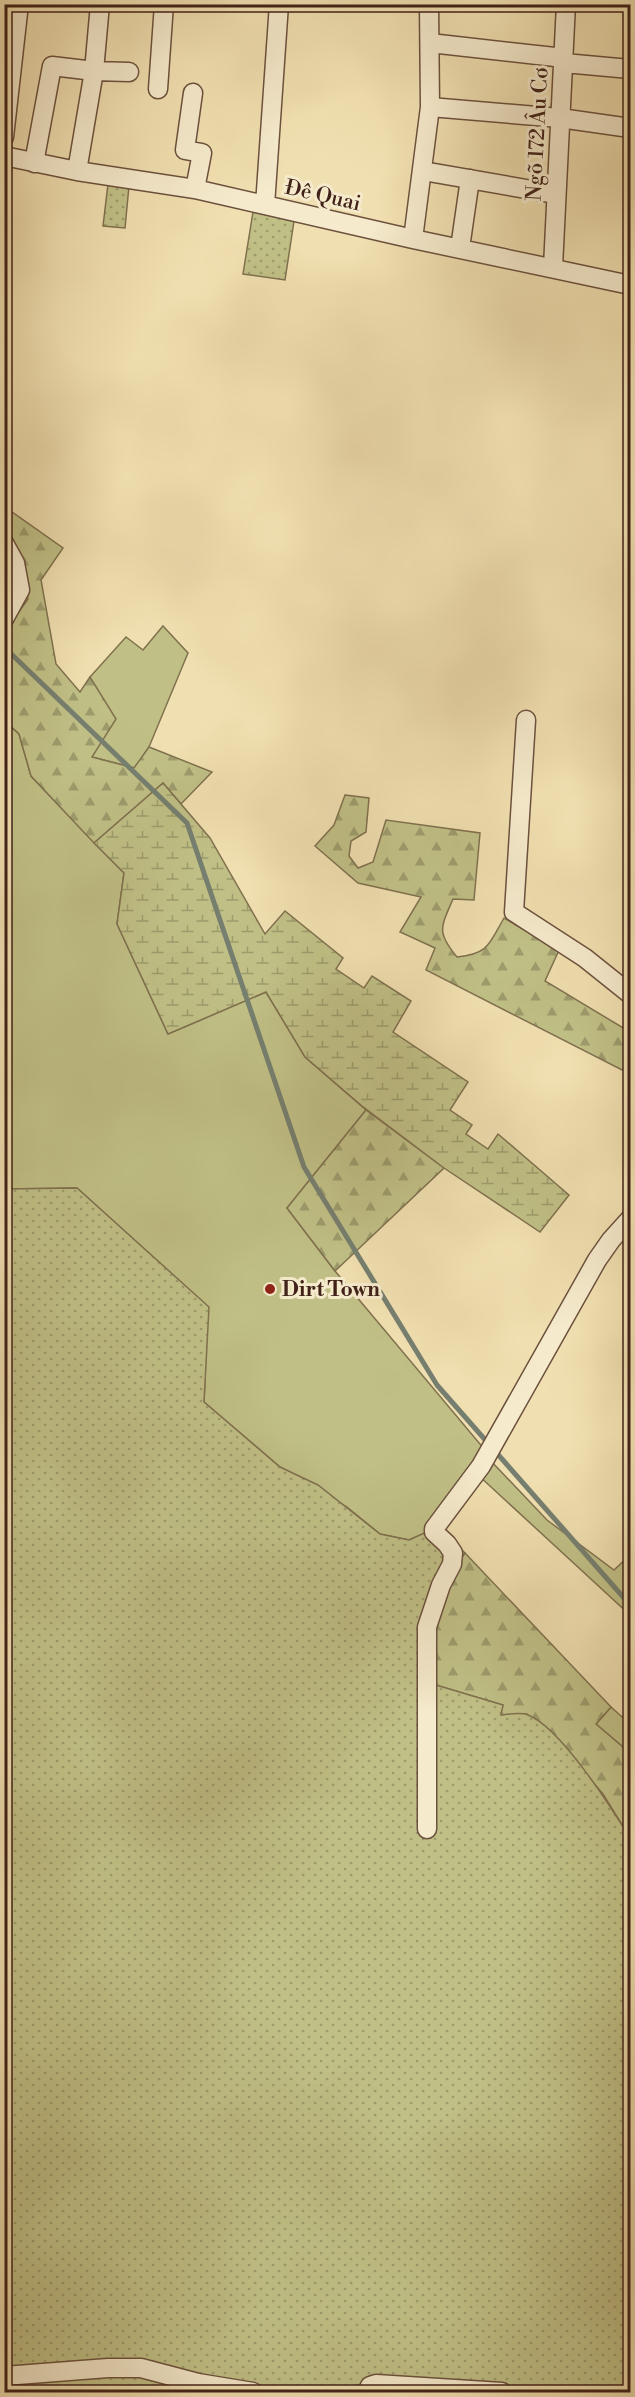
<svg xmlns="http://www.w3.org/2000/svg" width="635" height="2397" font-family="'Libre Bodoni',serif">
<defs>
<pattern id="forest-firs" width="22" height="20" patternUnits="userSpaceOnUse" patternTransform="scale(1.5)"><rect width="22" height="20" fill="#c0c086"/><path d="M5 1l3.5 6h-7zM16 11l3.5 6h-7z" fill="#9d9c6d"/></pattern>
<pattern id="wetland-marsh" width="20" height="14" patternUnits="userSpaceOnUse" patternTransform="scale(1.5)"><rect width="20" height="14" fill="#c0c086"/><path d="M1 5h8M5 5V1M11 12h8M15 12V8" fill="none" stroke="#9d9c6d"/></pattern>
<pattern id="garden-dots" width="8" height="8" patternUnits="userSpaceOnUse" patternTransform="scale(1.5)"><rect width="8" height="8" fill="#c0c086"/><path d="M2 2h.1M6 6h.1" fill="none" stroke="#9d9c6d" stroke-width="1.8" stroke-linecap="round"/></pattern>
</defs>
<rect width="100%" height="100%" fill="#f0dfb0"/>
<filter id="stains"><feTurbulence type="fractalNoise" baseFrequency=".00333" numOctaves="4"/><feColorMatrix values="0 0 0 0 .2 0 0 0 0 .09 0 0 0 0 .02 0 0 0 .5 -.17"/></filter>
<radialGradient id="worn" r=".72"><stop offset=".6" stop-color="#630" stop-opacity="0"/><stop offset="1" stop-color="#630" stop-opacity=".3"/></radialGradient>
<path fill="#c0c086" stroke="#80714f" stroke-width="1.5" d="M163,626L188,653L149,747L135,768L92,757L90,677L126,637L143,650Z
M4,721L19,734L31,776L124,873L117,924L168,1034L266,992L305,1057L366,1110L287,1208L335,1271L485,1450L458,1494L425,1533L409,1540L380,1534L347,1507L280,1467L204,1402L208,1307L77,1188L5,1189Z
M490,1460L547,1520L614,1570L630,1555V1615L478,1475Z
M611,1707L630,1724V1753L596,1724Z"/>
<path fill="url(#forest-firs)" stroke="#80714f" stroke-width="1.5" d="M5,507L63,548L41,580L56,664L80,692L90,677L116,719L92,757L134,768L149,747L212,772L181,804L163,783L94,843L31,776L19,734L5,721V631L28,599L24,571L5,529Z
M345,795L369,798L366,832L351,841L349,856L358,868L373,862L386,820L480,833L474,900L453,899C441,927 436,932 457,957C489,954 489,944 504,918L559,950L545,981L630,1032V1074L426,970L435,948L400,932L421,897L358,883L315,846L334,825Z
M366,1110L444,1168L335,1271L287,1208Z
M465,1553L611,1707L596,1724L630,1753V1838L603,1794L579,1766L527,1714L500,1715L503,1705L429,1683L430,1634L453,1569Z"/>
<path fill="url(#wetland-marsh)" stroke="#80714f" stroke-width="1.5" d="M163,783L210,838L265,934L285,911L343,958L336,969L364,988L372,976L411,1001L393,1032L468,1082L450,1110L472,1125L466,1134L488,1149L498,1134L569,1195L540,1232L444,1168L362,1106L305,1057L266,992L168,1034L117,924L124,873L94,843Z"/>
<path fill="url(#garden-dots)" stroke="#80714f" stroke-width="1.5" d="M108,184L129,186L125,228L103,226Z
M253,212L294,221L285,280L243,274Z
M77,1188L209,1307L204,1402L280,1467L318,1485L380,1534L409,1540L425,1533L434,1522L465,1553L453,1569L437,1605L429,1683L503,1705L501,1715C509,1714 521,1712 528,1715C560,1727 611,1807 630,1838V2392H5L4,1189Z"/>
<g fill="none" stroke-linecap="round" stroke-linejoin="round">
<path stroke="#767f6f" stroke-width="5" d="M4,647L187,823L304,1167L437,1385L624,1598L630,1601"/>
<defs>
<path id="minor" d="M430,43L564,58
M564,63L630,69
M158,89L164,4
M193,93L185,150L202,153L195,189
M430,107L560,118L630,128
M4,137L19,4
M4,156L77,171L195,189L413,239L630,285
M34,163L52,66L94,71L129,72
M77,171L94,71L100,4
M423,171L555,194
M265,205L279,4
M413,239L430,107L429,4
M460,248L470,179
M553,267L566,4
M4,543L15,563L20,590L4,619
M526,720L514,912L585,958L630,994
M427,1829V1627L441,1585L452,1564L453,1553L447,1544L434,1532V1529L481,1466L597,1260L611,1240L630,1219
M4,2376L108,2368H141L198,2383L253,2392
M367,2392L370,2386L376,2384L502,2392"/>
</defs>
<use href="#minor" stroke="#6c513e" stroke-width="21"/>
<use href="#minor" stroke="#f5eacc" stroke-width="18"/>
</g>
<circle fill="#8f2418" stroke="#f5eacc" stroke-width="2" cx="270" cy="1289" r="6"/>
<g text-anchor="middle" stroke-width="6" stroke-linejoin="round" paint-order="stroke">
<g font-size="21" fill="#402218" stroke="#f5eacc">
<text transform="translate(537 134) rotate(-87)" y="7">Ngõ 172 Âu Cơ</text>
<text transform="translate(323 195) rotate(13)" y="7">Đê Quai</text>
</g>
<g font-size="21" font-weight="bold" fill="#402218" stroke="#f5eacc" text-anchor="start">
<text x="282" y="1296">Dirt Town</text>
</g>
</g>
<rect width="635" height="2397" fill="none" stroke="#f0dfb0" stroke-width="24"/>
<rect x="6" y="6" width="623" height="2385" fill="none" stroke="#402218" stroke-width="3"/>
<rect x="12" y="12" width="611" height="2373" fill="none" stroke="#402218" stroke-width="1.5"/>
<rect width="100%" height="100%" filter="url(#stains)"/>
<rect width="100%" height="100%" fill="url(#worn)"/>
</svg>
